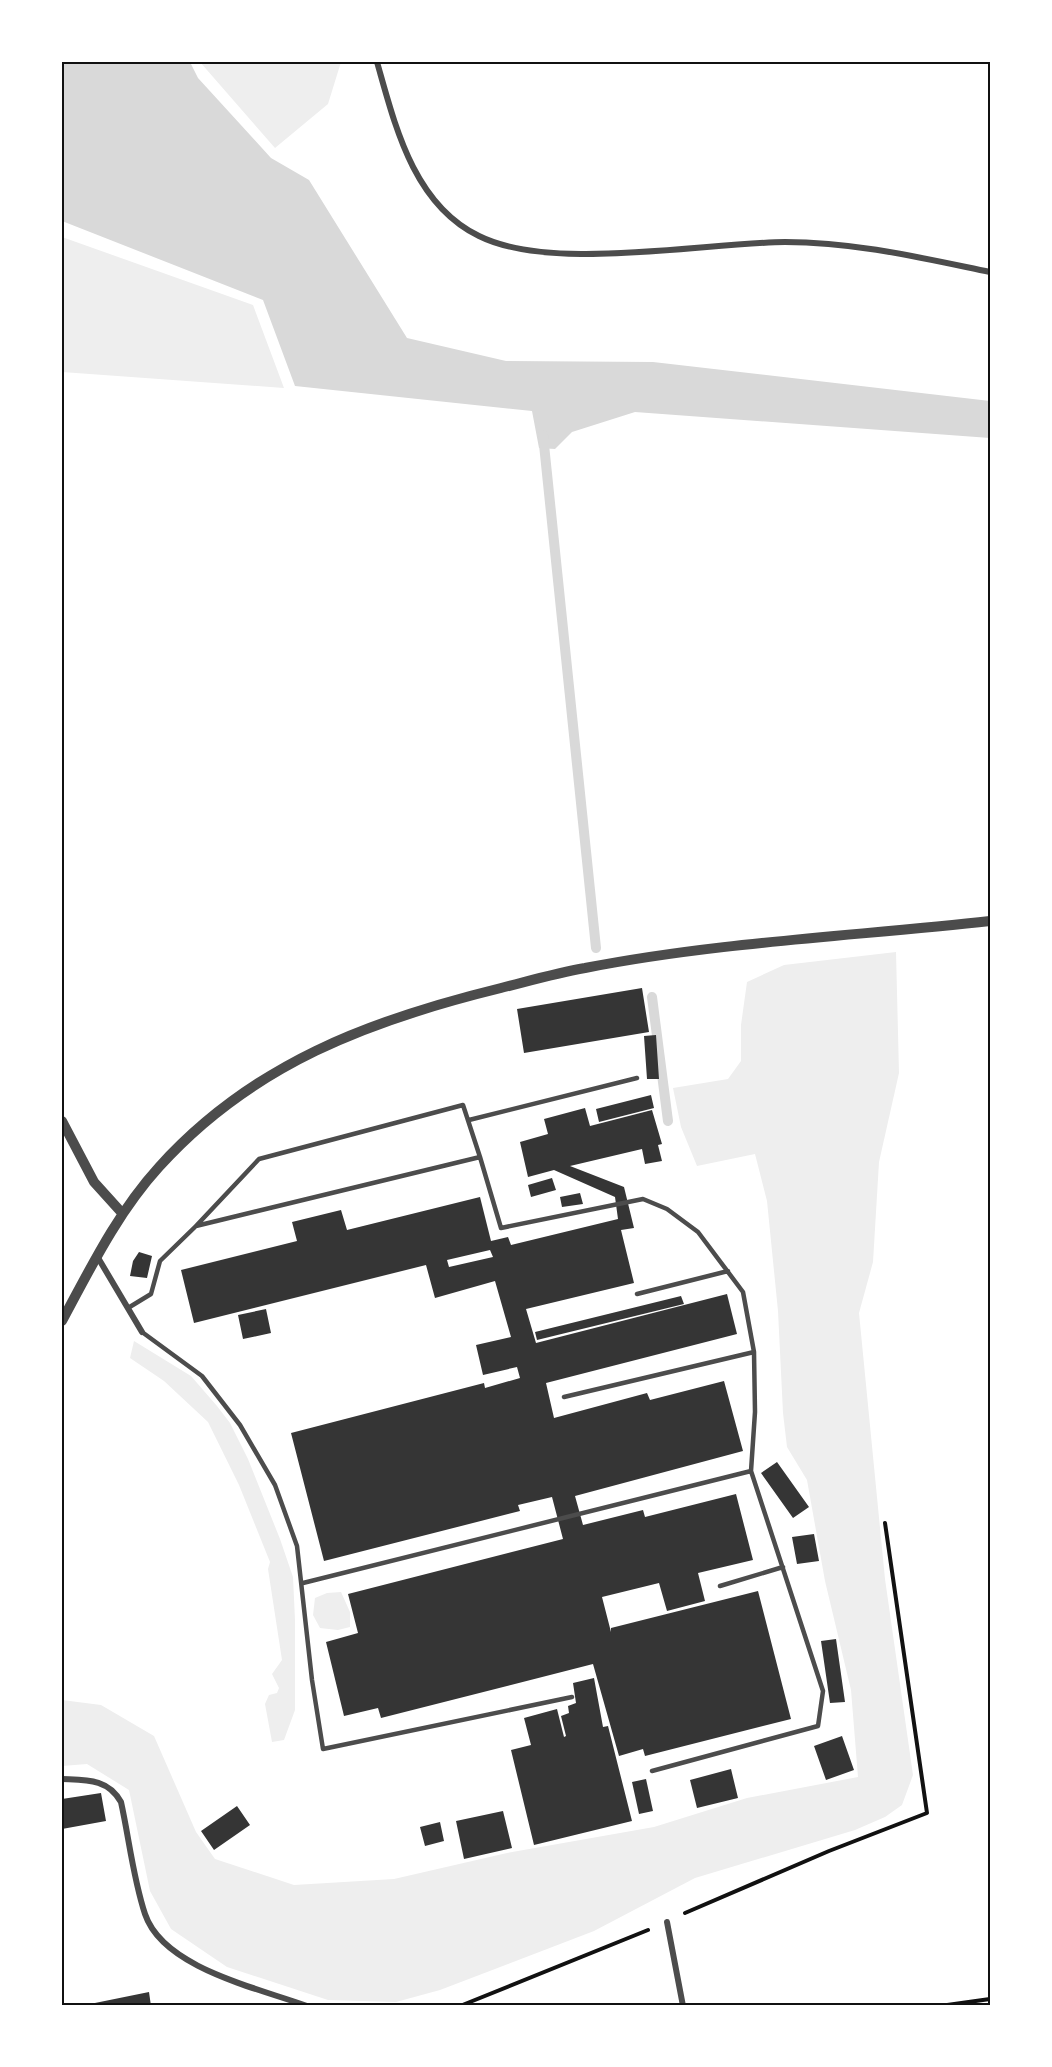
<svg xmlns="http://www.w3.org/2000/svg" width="1052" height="2067" font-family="'Alegreya Sans',sans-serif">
<rect width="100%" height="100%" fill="#fff"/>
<path fill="#eee" d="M200,62H341L328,104L275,148Z
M62,237L253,305L284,388L62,372Z
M896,952L899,1073L879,1162L873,1262L859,1313L885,1579L913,1775L902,1805L885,1817L855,1830L695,1878L594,1931L440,1990L396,2002L328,2000L227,1967L171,1929L150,1891L129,1790L87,1764L62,1766V1700L101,1705L154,1736L196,1832L215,1859L294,1885L394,1879L507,1853L654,1827L747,1798L858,1777L851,1690L825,1581L807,1480L787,1447L783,1413L778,1311L767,1201L755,1154L697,1166L681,1127L673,1088L728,1079L741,1061V1025L747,982L784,965Z
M134,1341L191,1376L217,1406L230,1423L248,1459L280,1539L293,1577L295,1620V1710L284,1740L272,1742L265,1704L269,1695L277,1693L279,1688L272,1674L282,1660L268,1569L270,1562L239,1485L208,1422L164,1381L130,1358Z
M341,1592L350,1612V1627L338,1630L320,1628L313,1615L315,1598L327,1593Z"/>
<path fill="#d9d9d9" d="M62,62H190L198,78L271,158L309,180L407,338L506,361L653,362L990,401V438L635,412L572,432L555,449L539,448L532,411L295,386L263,300L62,221Z"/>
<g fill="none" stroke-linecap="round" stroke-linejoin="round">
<path stroke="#d9d9d9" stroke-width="10" d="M543,435L596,948
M652,997L668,1121"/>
</g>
<path fill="#353535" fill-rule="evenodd" d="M642,988L649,1032L524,1053L517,1009Z
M656,1035L659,1079H647L644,1036Z
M651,1095L654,1108L599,1122L596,1109Z
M585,1108L590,1126L652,1110L662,1144L658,1145L662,1161L645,1164L642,1149L570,1166L624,1187L634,1228L621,1230L634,1283L526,1309L536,1343L727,1294L737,1334L546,1383L554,1418L647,1393L650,1400L724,1381L743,1451L575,1496L583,1525L643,1510L645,1517L736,1494L753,1560L698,1573L705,1601L667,1611L659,1583L602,1597L611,1632V1628L758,1591L791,1719L645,1756L643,1749L619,1756L593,1664L381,1718L378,1708L344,1716L326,1642L358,1633L348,1594L563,1539L552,1497L518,1505L520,1511L324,1561L291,1433L484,1383L485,1388L520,1378L517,1367L483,1375L476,1345L511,1337L495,1281L435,1298L426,1265L194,1323L181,1270L297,1241L292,1222L341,1210L347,1230L480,1197L491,1241L508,1237L511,1245L618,1219L615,1197L554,1170L528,1177L520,1142L548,1134L544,1119ZM490,1250L493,1257L449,1267L447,1260Z
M552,1178L556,1190L531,1197L528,1185Z
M580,1193L583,1204L562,1207L560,1197Z
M139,1252L152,1256L147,1278L130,1276L133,1261Z
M681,1296L684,1304L537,1340L535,1332Z
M266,1309L271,1333L243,1339L238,1315Z
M777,1462L809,1507L793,1518L761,1473Z
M814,1534L819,1561L797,1564L792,1537Z
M836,1639L845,1702L830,1703L821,1641Z
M594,1678L603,1727L608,1726L632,1821L534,1845L511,1750L531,1745L524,1718L557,1709L564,1737L566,1736L561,1716L569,1713L568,1706L576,1703L573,1683Z
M842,1736L854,1770L826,1780L814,1746Z
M731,1769L738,1798L697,1808L690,1780Z
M646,1779L653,1811L639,1814L632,1782Z
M101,1793L106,1821L62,1829V1799Z
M237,1806L250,1825L214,1850L201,1831Z
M503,1811L512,1848L464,1859L456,1821Z
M440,1822L444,1841L425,1846L420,1827Z
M149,1992L151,2006H90V2004Z"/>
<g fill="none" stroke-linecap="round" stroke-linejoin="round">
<path stroke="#111" stroke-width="4" d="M685,1913L829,1851L927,1813L885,1523
M460,2006L648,1930
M940,2006L990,1999"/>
<path stroke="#4c4c4c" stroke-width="4.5" d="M469,1120L637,1078
M480,1157L501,1228L643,1199L667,1209L698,1232L743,1292L754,1352L755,1412L751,1471L823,1691L818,1726L652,1771
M637,1294L728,1271
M128,1308L151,1294L160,1261L196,1226L480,1157L463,1105L259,1159L196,1226
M142,1332L202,1376L240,1425L275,1485L297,1546L312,1680L323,1749L572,1697
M564,1397L754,1352
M303,1583L751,1471
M720,1586L783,1567"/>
<path stroke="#4c4c4c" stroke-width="6" d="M377,62C395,125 413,204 479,236C551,272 702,243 785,242C855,242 922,258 990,272
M97,1256L142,1332
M62,1779C85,1780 108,1778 121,1802C129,1838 133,1878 145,1914C163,1968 258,1988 307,2006
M667,1922L683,2006"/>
<path stroke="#4c4c4c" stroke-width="10" d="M62,1121L94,1182L122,1213
M62,1321C91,1267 118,1212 159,1167C252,1064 370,1020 501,988C529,981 556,973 585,968C718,942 856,936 990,921"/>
</g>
<rect width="1052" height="2067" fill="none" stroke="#ffffff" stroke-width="126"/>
<rect x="63" y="63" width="926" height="1941" fill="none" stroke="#111" stroke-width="2"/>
</svg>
